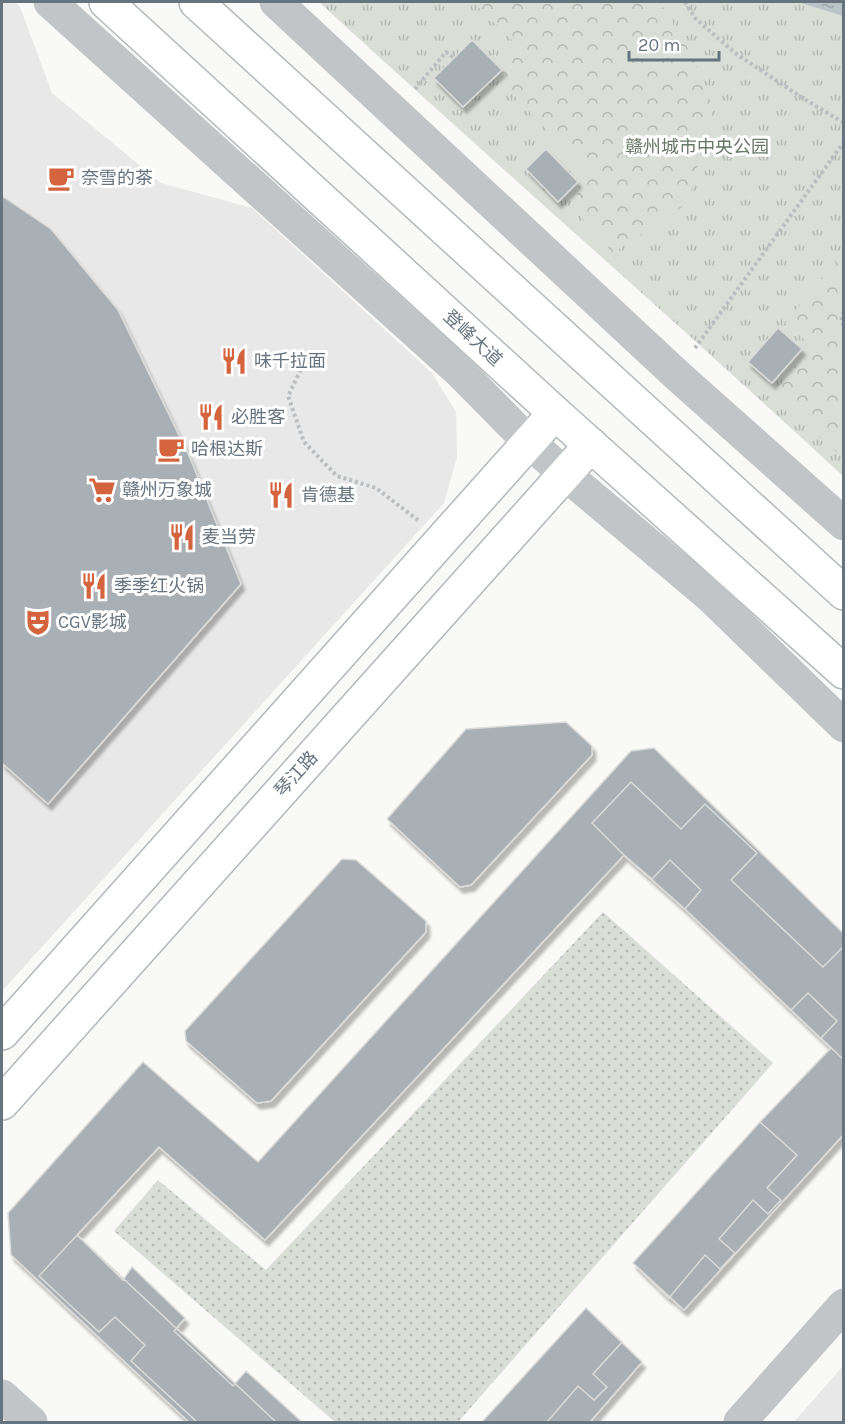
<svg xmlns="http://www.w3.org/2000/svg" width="845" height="1424" font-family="Karla,'Noto Sans SC',sans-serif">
<defs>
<pattern id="grass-tufts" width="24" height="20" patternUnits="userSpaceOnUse" patternTransform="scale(1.5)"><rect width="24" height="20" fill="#d9ded7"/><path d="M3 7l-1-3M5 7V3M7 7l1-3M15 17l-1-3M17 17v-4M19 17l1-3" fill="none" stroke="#b4b9b4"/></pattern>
<pattern id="forest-crowns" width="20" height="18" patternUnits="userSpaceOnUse" patternTransform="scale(1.5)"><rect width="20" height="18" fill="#d9ded7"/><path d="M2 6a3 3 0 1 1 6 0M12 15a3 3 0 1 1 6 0" fill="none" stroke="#b4b9b4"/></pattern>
<pattern id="garden-dots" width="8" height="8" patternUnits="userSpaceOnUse" patternTransform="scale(1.5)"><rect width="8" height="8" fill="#d9ded7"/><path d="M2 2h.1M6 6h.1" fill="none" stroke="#b4b9b4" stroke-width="1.8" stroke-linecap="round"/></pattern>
<pattern id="water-ripples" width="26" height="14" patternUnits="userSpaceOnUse" patternTransform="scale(1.5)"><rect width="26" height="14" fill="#bac4c8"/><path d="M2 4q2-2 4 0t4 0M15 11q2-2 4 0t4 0" fill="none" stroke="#9ba4a8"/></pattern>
<filter id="shadow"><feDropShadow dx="3.5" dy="6" stdDeviation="1.5" flood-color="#0004"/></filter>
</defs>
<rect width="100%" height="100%" fill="#f9f9f7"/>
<path fill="#e7e8e7" d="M2,2H14L20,7L52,93L161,183L252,208L432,373L456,412L457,457L444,503L2,991Z
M843,1366V1422H794Z"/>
<path fill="url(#grass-tufts)" d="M319,2H843V476C670,316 492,161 319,2Z"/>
<path fill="url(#forest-crowns)" d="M473,2H660L690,52L713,107L688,203L613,253L573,208L585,171L499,79L517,45Z
M843,252V458L773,393L814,348L785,323Z"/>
<path fill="url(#garden-dots)" d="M603,912L773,1063L458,1422H335L114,1231L158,1180L266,1270Z"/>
<path fill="url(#water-ripples)" d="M798,2H843V16Z"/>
<path fill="#a9b0b5" stroke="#dbdbd9" stroke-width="1.5" filter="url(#shadow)" d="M472,40L502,70L463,107L434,78Z
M546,149L578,182L558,202L526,169Z
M2,196L51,229L118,310L190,458L241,584L48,804L2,763Z
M778,328L802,349L772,383L748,362Z
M566,722L592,746V755L471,885L460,887L387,819L466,729Z
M654,748L844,934V1134L684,1310L633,1263L760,1122L831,1048L685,909L624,855L265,1240L159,1147L77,1235L276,1422H189L11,1255L8,1213L143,1062L258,1162L631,751Z
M631,782L681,829L705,804L757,853L731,880L823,967L844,946V1060L821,1038L837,1021L808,993L791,1010L685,909L701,890L670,860L652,879L624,855L592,823Z
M342,859L356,860L426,921V932L271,1101L257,1103L186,1041L185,1031Z
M760,1122L797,1155L767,1188L781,1200L768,1214L753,1200L719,1239L735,1253L720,1269L705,1255L669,1298L633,1263Z
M77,1235L123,1280L132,1267L185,1318L174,1331L233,1386L246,1371L302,1422H197L131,1361L145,1345L115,1317L99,1332L39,1276Z
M586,1308L642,1362L590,1422H482Z
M586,1308L622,1342L593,1374L607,1387L594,1400L578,1386L547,1422H482Z"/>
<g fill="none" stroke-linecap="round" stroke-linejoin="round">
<defs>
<path id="secondary" d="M2,1033L555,413
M2,1103L591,445"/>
<path id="primary" d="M106,2L555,413L844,672
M196,2L844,593"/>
</defs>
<use href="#secondary" stroke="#b3b8bd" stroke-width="36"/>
<use href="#primary" stroke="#b4b9bc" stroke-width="36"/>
<path stroke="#bbbec0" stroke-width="4" stroke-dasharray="3 3" stroke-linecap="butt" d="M685,2L696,19L735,53L801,97L844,123
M415,89L446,52L454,58
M844,312L841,316L844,328
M695,348L844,142
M306,359L288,396L304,442L337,476L376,488L419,521"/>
<path stroke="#c1c5c8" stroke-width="33" d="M50,2L460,372L529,442L565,474L711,597L844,726
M276,2L678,376L844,524
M2,1396L31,1422
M740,1422L844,1305"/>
<use href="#secondary" stroke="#fff" stroke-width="33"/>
<use href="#primary" stroke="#fff" stroke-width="33"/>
</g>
<defs>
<symbol id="cafe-bare" viewBox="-9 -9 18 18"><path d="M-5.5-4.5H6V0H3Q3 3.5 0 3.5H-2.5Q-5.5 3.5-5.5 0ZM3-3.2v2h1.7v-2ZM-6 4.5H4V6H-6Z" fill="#d3643e" stroke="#fff" stroke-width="2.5" paint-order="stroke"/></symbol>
<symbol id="restaurant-bare" viewBox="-9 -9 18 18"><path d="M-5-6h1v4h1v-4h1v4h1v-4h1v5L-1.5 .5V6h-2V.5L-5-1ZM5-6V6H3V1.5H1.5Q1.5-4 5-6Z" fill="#d3643e" stroke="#fff" stroke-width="2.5" paint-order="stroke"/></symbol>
<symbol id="supermarket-bare" viewBox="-9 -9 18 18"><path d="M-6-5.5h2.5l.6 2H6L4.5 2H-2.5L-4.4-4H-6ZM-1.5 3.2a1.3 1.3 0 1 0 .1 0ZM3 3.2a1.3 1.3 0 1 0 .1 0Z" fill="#d3643e" stroke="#fff" stroke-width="2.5" paint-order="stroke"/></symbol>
<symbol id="theatre-bare" viewBox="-9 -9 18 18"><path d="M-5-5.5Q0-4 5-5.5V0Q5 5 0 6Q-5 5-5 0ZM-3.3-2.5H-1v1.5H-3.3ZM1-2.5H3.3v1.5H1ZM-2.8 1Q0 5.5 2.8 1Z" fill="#d3643e" stroke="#fff" stroke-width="2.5" paint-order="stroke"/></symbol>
</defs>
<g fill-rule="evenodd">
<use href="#cafe-bare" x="42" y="159" width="38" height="38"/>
<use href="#restaurant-bare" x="215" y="342" width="38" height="38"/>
<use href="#restaurant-bare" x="192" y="398" width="38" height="38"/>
<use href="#cafe-bare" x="152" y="430" width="38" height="38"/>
<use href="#supermarket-bare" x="83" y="471" width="38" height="38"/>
<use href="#restaurant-bare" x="262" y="476" width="38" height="38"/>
<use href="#restaurant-bare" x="163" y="518" width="38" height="38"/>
<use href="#restaurant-bare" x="75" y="567" width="38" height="38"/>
<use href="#theatre-bare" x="19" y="603" width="38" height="38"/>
</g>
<g text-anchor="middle" stroke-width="6" stroke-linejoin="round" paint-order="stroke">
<g font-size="18" fill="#687866" stroke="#fff">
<text x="697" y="153">赣州城市中央公园</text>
</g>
<g font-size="18" fill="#66747f" stroke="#fff" text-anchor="start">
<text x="81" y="184">奈雪的茶</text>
<text x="254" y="367">味千拉面</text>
<text x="231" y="423">必胜客</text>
<text x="191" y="455">哈根达斯</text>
<text x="122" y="496">赣州万象城</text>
<text x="301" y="501">肯德基</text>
<text x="202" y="543">麦当劳</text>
<text x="114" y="592">季季红火锅</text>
<text x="58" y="628">CGV影城</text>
</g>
<g font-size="18" fill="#66747f" stroke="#fff">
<text transform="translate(473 338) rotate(43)" y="6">登峰大道</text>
<text transform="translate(296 774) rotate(-48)" y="6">琴江路</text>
</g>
</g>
<rect width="845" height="1424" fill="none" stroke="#66747f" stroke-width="6"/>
<path d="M629 51v9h90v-9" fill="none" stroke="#66747f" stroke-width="3"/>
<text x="638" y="51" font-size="18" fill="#66747f" stroke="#ffffff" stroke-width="4.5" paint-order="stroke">20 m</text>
</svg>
